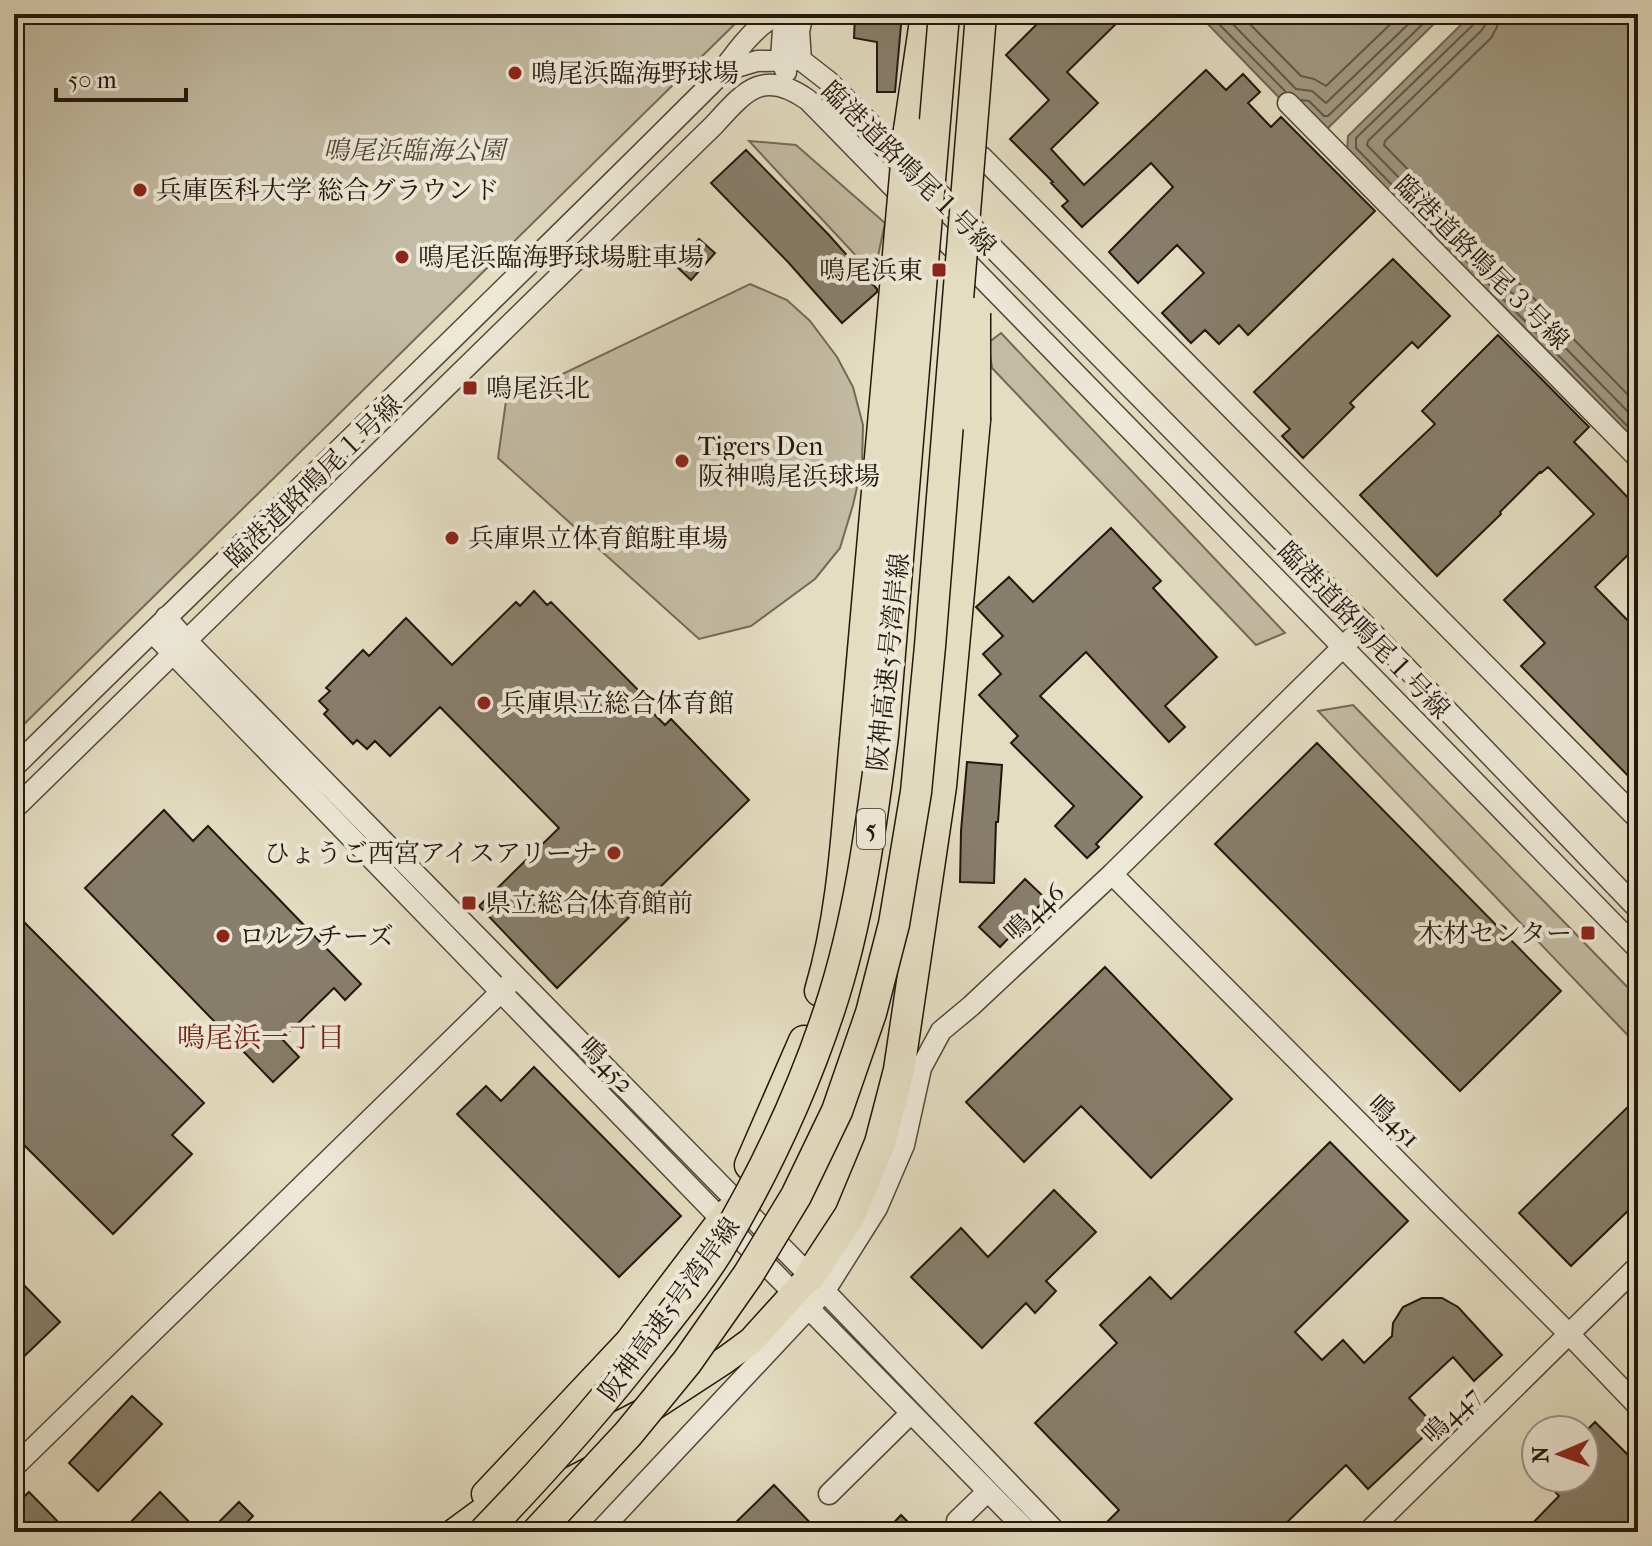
<svg xmlns="http://www.w3.org/2000/svg" width="1652" height="1546" font-family="'IM FELL French Canon','Noto Serif JP',serif">
<rect width="100%" height="100%" fill="#e4ddc2"/>
<filter id="stains"><feTurbulence type="fractalNoise" baseFrequency=".0025" numOctaves="4"/><feColorMatrix values="0 0 0 0 .2 0 0 0 0 .09 0 0 0 0 .02 0 0 0 .5 -.17"/></filter>
<radialGradient id="worn" r=".72"><stop offset=".6" stop-color="#630" stop-opacity="0"/><stop offset="1" stop-color="#630" stop-opacity=".3"/></radialGradient>
<path fill="#c3bba3" stroke="#736958" stroke-width="2" d="M14,14H745L14,734Z
M749,141L796,145L885,223L874,275Z
M750,284L787,300L810,321L837,357L853,387L863,425L862,465L853,505L840,548L815,579L751,626L699,639L498,458L506,401Z
M1001,333L1285,633L1256,645L992,368L988,343Z
M1353,705L1638,998V1046L1318,711Z"/>
<path fill="#a29a84" stroke="#6f6654" stroke-width="2" d="M1198,14H1444L1326,130L1295,114Z
M1472,14H1638V448L1347,151L1348,136Z"/>
<g fill="none" stroke-linecap="round" stroke-linejoin="round">
<path stroke="#625848" stroke-width="2" d="M1209,14L1285,91
M1223,14L1296,89L1312,91L1326,103L1419,14
M1240,14L1301,76L1314,79L1326,86L1401,14
M1477,14L1475,23L1356,138V148L1638,437
M1487,14L1486,23L1482,30L1368,141L1367,145L1638,422
M1499,14L1497,27L1491,38L1385,141L1384,145L1638,405
M1301,100L1309,101L1324,116H1328L1433,14"/>
</g>
<path fill="#877e6b" stroke="#23170c" stroke-width="2" d="M855,14H902L895,92H877V42L854,38Z
M1047,14H1126L1067,72L1098,103L1051,149L1084,185L1206,70L1226,90L1243,74L1260,92L1248,103L1271,127L1281,117L1375,211L1248,335L1239,325L1219,344L1205,330L1191,343L1162,313L1204,273L1177,245L1138,283L1109,252L1173,187L1151,163L1082,227L1062,206L1068,201L1051,183L1053,182L1010,139L1049,100L1006,55Z
M746,150L828,234L877,289V292L842,323L788,262L711,183Z
M699,239L715,253L691,280L676,266Z
M1393,259L1450,316L1418,348L1412,342L1350,403L1354,407L1303,458L1282,436L1290,429L1254,392Z
M1498,335L1589,427L1574,442L1638,508V545L1595,587L1638,631V786L1521,666L1545,643L1504,600L1594,514L1548,467L1541,473L1540,472L1500,512L1501,514L1437,576L1360,495L1435,424L1422,411Z
M1111,528L1161,581L1153,588L1217,657L1165,706L1185,727L1169,742L1086,652L1040,696L1142,797L1096,844L1099,847L1087,858L1055,826L1074,806L1011,743L1018,736L979,695L1001,674L983,654L1003,636L976,607L1009,577L1033,602Z
M534,591L547,605L551,602L649,701L645,705L665,725L671,719L749,800L557,988L479,906L559,828L440,707L390,756L375,741L367,749L357,740L353,744L324,714L328,710L319,701L330,691L326,688L363,650L369,656L406,618L452,665L516,602L520,606Z
M1317,743L1561,991L1460,1091L1215,844Z
M967,762L1002,765L998,822H996L994,883L960,882L961,831Z
M164,810L193,841L208,826L361,984L345,1000L334,988L282,1039L299,1057L273,1082L85,888Z
M1025,879L1046,899L1000,947L979,927Z
M14,912L204,1103L172,1135L192,1154L113,1234L14,1135Z
M1105,967L1232,1099L1151,1178L1081,1106L1024,1162L966,1102Z
M534,1067L681,1216L619,1277L457,1114L486,1086L501,1101Z
M1638,1097V1201L1571,1266L1519,1213Z
M1330,1142L1408,1221L1295,1332L1322,1360L1343,1340L1364,1363L1392,1336L1393,1323L1403,1307L1422,1298H1442L1458,1307L1502,1355L1474,1381L1453,1357L1409,1398L1435,1426L1368,1489L1346,1465L1277,1532H1097L1119,1510L1035,1423L1117,1343L1100,1325L1150,1277L1171,1299Z
M1054,1190L1096,1232L1046,1281L1056,1291L1035,1313L1026,1303L982,1348L911,1277L961,1228L988,1257Z
M14,1275L60,1322L14,1366Z
M132,1396L162,1424L98,1491L69,1463Z
M1595,1422L1638,1465V1532H1524L1559,1496L1542,1478H1584V1433Z
M774,1485L819,1532H726Z
M29,1492L68,1532H32L14,1513V1506Z
M160,1492L199,1532H121Z
M239,1502L253,1516L238,1532H209Z
M901,1515L918,1532H885Z"/>
<g fill="none" stroke-linecap="round" stroke-linejoin="round">
<defs>
<path id="minor" d="M784,14L781,60L786,72
M801,60L799,31L803,14
M720,74C736,52 754,26 779,14
M1288,103L1638,458
M982,157L1638,819
M166,617L187,641L810,1276L1056,1532
M152,632L722,1220L1028,1532
M14,767C248,537 485,310 718,77L733,68L757,61L801,60L828,81L1365,625L1638,909
M14,809L714,125C745,91 763,68 808,100L1638,949
M1112,874L1570,1335L1638,1406
M14,1467L510,983
M829,1494L911,1413
M599,1532L824,1292L877,1208L904,1145L921,1068L941,1031L971,1006L1112,874L1353,637
M967,1532L957,1521L988,1491
M1368,1532L1638,1266"/>
<path id="major" d="M558,1456L653,1407L725,1360L751,1341L810,1276
M485,1494L628,1342L727,1212
M454,1532L514,1488"/>
<path id="highway" d="M909,130L926,14
M820,991C844,910 847,824 855,740
M750,1165L804,1041
M810,1276L850,1215L880,1143L899,1070L941,786L975,420"/>
</defs>
<use href="#minor" stroke="#53483a" stroke-width="23"/>
<use href="#major" stroke="#23170c" stroke-width="29"/>
<use href="#highway" stroke="#23170c" stroke-width="33"/>
<use href="#minor" stroke="#ede9d7" stroke-width="20"/>
<use href="#major" stroke="#e4ddc2" stroke-width="26"/>
<use href="#highway" stroke="#e4ddc2" stroke-width="30"/>
<defs>
<path id="highway-bridge" d="M975,420V313
M855,740L909,130
M484,1532C543,1471 599,1408 651,1341C674,1311 700,1281 719,1249C765,1172 802,1093 830,1008C859,920 871,827 883,736L944,14
M537,1532L628,1434L687,1362L748,1275L796,1196L837,1111L871,1013L894,924L916,792L930,646L981,14"/>
</defs>
<use href="#highway-bridge" stroke="#23170c" stroke-width="33" stroke-linecap="butt"/>
<use href="#highway-bridge" stroke="#e4ddc2" stroke-width="30"/>
</g>
<g fill="#8f2418" stroke="#ede9d7" stroke-width="3">
<circle cx="515" cy="73" r="8"/>
<circle cx="140" cy="190" r="8"/>
<circle cx="402" cy="257" r="8"/>
<rect x="931" y="262" width="16" height="16" rx="4"/>
<rect x="462" y="380" width="16" height="16" rx="4"/>
<circle cx="682" cy="461" r="8"/>
<circle cx="452" cy="538" r="8"/>
<circle cx="484" cy="703" r="8"/>
<circle cx="614" cy="853" r="8"/>
<rect x="461" y="895" width="16" height="16" rx="4"/>
<rect x="1580" y="925" width="16" height="16" rx="4"/>
<circle cx="223" cy="936" r="8"/>
</g>
<g text-anchor="middle" stroke-width="8" stroke-linejoin="round" paint-order="stroke">
<rect fill="#ede9d7" stroke="#605649" stroke-width="2" x="857" y="809" width="28" height="40" rx="6"/>
<g font-size="24" font-weight="bold" fill="#23170c">
<text x="871" y="837">5</text>
</g>
<g font-size="26" fill="#23170c" stroke="#ede9d7" text-anchor="start">
<text x="531" y="82">鳴尾浜臨海野球場</text>
<text x="156" y="199">兵庫医科大学 総合グラウンド</text>
<text x="418" y="266">鳴尾浜臨海野球場駐車場</text>
<text x="923" y="279" text-anchor="end">鳴尾浜東</text>
<text x="486" y="397">鳴尾浜北</text>
<text x="698" y="455">Tigers Den<tspan x="698" dy="30">阪神鳴尾浜球場</tspan></text>
<text x="468" y="547">兵庫県立体育館駐車場</text>
<text x="500" y="712">兵庫県立総合体育館</text>
<text x="598" y="862" text-anchor="end">ひょうご西宮アイスアリーナ</text>
<text x="485" y="912">県立総合体育館前</text>
<text x="1572" y="942" text-anchor="end">木材センター</text>
<text x="239" y="945">ロルフチーズ</text>
</g>
<g font-size="26" font-style="italic" fill="#534839" stroke="#ede9d7">
<text x="414" y="159">鳴尾浜臨海公園</text>
</g>
<g font-size="26" fill="#23170c" stroke="#ede9d7">
<text transform="translate(909 168) rotate(45)" y="9">臨港道路鳴尾１号線</text>
<text transform="translate(1482 262) rotate(45)" y="9">臨港道路鳴尾３号線</text>
<text transform="translate(313 481) rotate(-44)" y="9">臨港道路鳴尾１号線</text>
<text transform="translate(1364 630) rotate(46)" y="9">臨港道路鳴尾１号線</text>
<text transform="translate(888 662) rotate(-84)" y="9">阪神高速5号湾岸線</text>
<text transform="translate(1034 912) rotate(-43)" y="9">鳴446</text>
<text transform="translate(607 1065) rotate(46)" y="9">鳴452</text>
<text transform="translate(1394 1121) rotate(45)" y="9">鳴451</text>
<text transform="translate(669 1309) rotate(-54)" y="9">阪神高速5号湾岸線</text>
<text transform="translate(1451 1415) rotate(-44)" y="9">鳴447</text>
</g>
<g font-size="28" fill="#7a1f14" stroke="#ede9d7">
<text x="261" y="1047">鳴尾浜一丁目</text>
</g>
</g>
<rect width="1652" height="1546" fill="none" stroke="#e4ddc2" stroke-width="48"/>
<rect x="16" y="16" width="1620" height="1514" fill="none" stroke="#23170c" stroke-width="4"/>
<rect x="24" y="24" width="1604" height="1498" fill="none" stroke="#23170c" stroke-width="2"/>
<g transform="translate(1560 1454) rotate(268)"><circle r="38" fill="#ede9d7" stroke="#9c9586" stroke-width="2"/>
<path d="M0-6L14 30L0 20L-14 30Z" fill="#8f2418"/>
<text y="-12" font-size="22" font-weight="bold" text-anchor="middle" fill="#23170c">N</text>
</g>
<path d="M56 88v12h130v-12" fill="none" stroke="#23170c" stroke-width="4"/>
<text x="68" y="88" font-size="24" fill="#23170c" stroke="#ede9d7" stroke-width="6" paint-order="stroke">50 m</text>
<rect width="100%" height="100%" filter="url(#stains)"/>
<rect width="100%" height="100%" fill="url(#worn)"/>
</svg>
